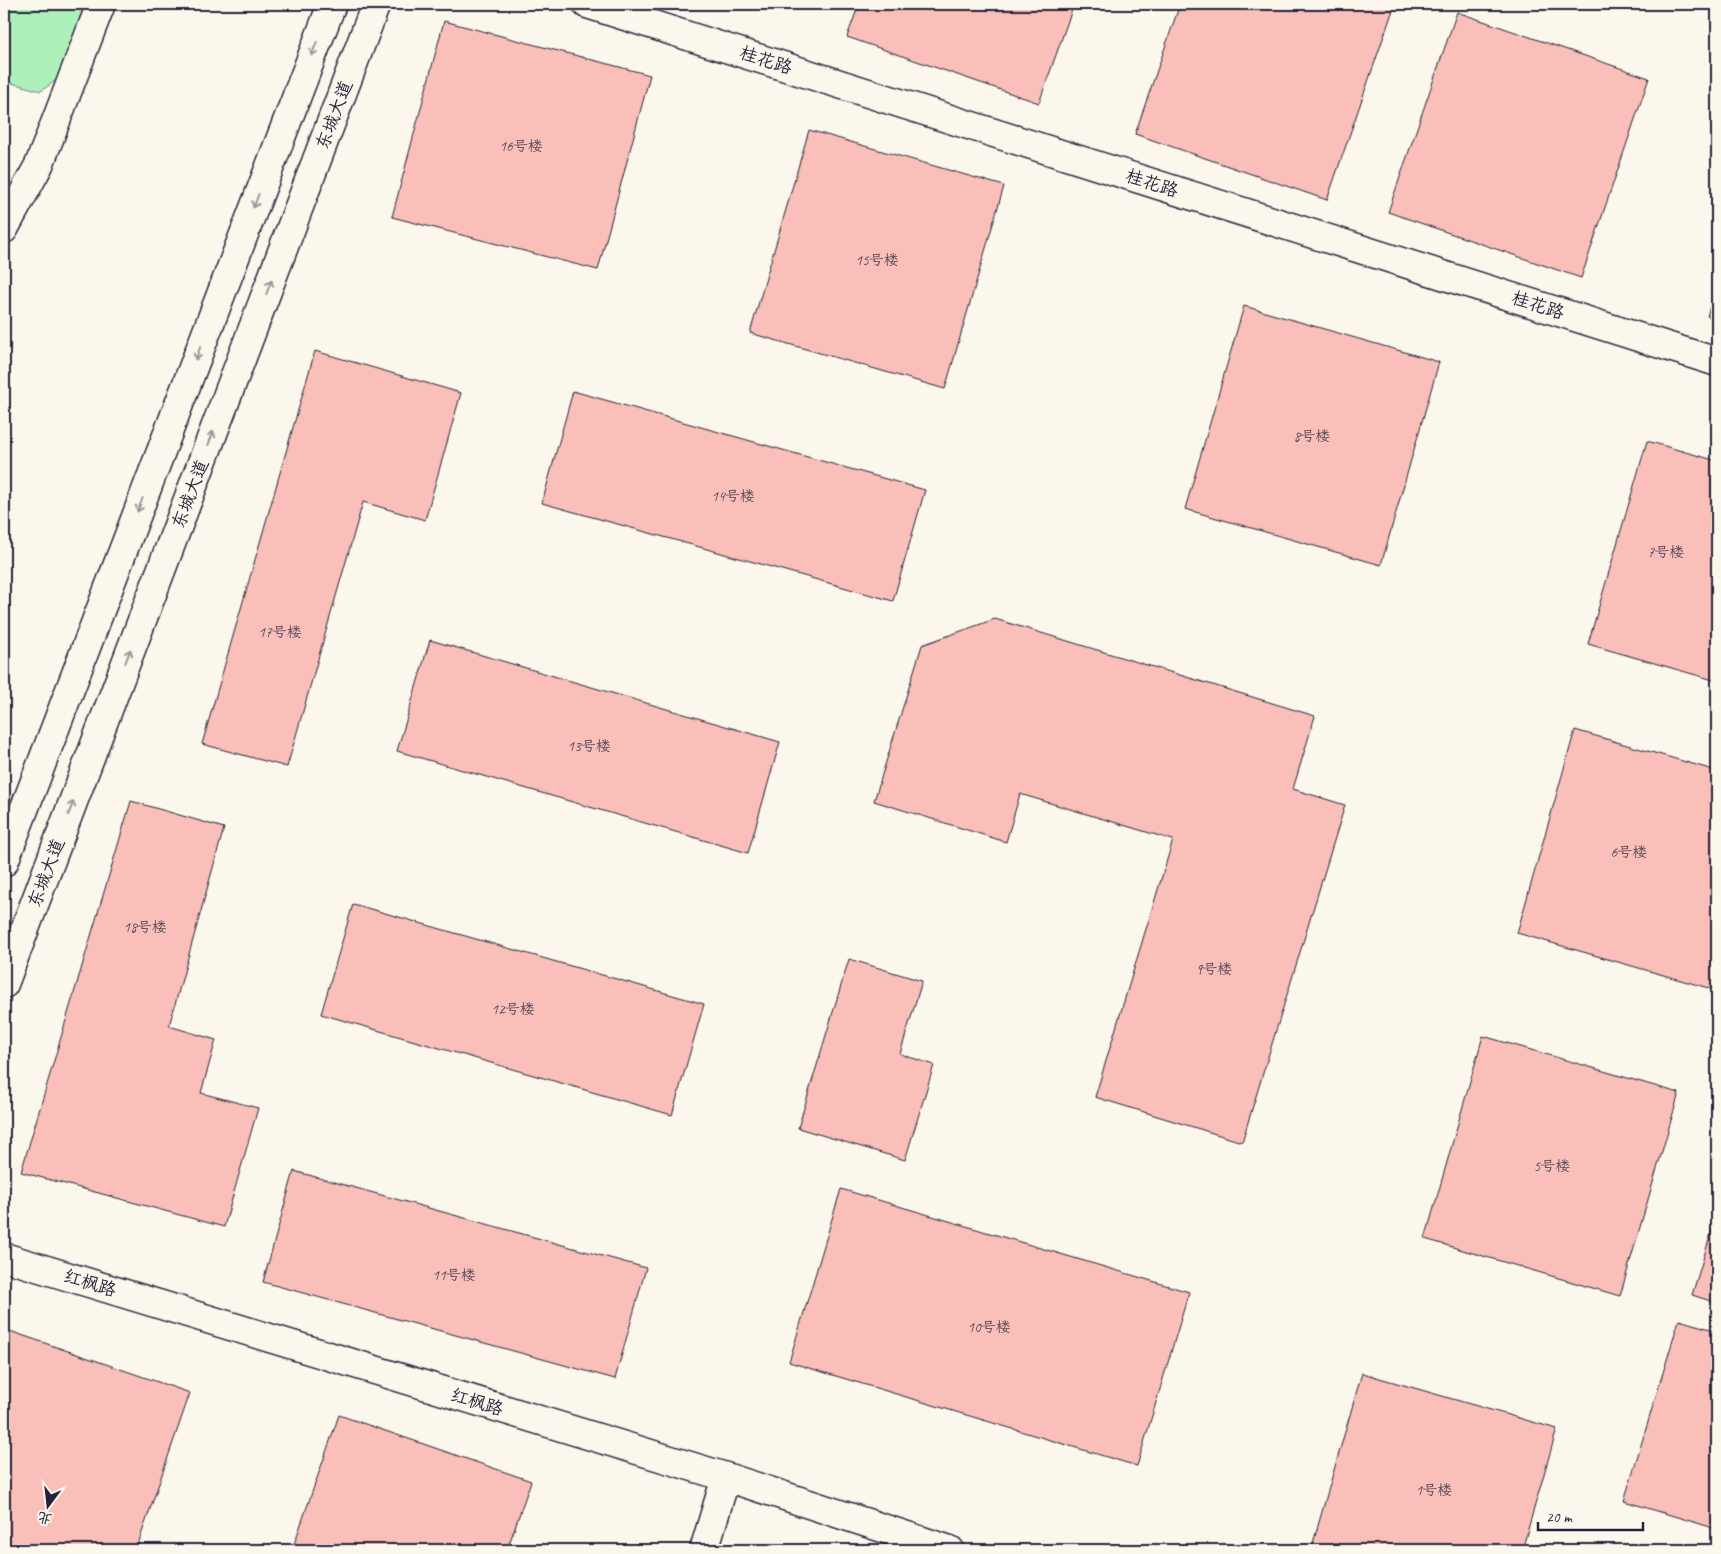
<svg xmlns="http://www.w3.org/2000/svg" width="1721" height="1554" font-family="Caveat,'LXGW WenKai TC',sans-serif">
<rect width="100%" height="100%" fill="#fbf7ec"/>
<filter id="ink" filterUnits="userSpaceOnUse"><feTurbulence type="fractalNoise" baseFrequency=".02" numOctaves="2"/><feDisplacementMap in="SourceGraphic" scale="10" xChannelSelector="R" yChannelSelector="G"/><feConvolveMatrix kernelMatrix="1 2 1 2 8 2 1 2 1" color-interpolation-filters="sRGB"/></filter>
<g filter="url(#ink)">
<path fill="#adf0b9" stroke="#68897a" d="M4,4H115L84,60L41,91L4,81Z"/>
<path fill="#fabfb8" stroke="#22223b" d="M859,4H1074L1039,103L847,37Z
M1180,4H1395L1327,200L1135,134Z
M1457,12L1649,78L1581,278L1388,212Z
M444,21L650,75L598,270L392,217Z
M809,130L1004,186L945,389L750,333Z
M1717,286V320L1707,316Z
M1244,306L1439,362L1381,565L1185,509Z
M315,351L461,393L425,520L363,502L287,767L202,744Z
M573,391L925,490L893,601L542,503Z
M1647,441L1717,461V681L1588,644Z
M995,619L1315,716L1293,789L1345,805L1242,1142L1095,1097L1173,840L1020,794L1006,842L874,801L922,645Z
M430,640L780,742L748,853L397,751Z
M1575,730L1717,771V972L1712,989L1517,933Z
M131,801L224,828L169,1026L216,1040L201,1093L258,1108L224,1227L21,1172Z
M353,904L704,1004L672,1115L321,1014Z
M849,959L922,981L900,1054L934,1065L905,1160L798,1128Z
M1483,1036L1679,1093L1620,1296L1425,1239Z
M294,1171L646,1268L615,1379L263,1282Z
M841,1189L1189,1292L1137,1466L789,1362Z
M1717,1214V1303L1692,1295Z
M1679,1320L1717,1331V1529L1624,1501Z
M4,1329L190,1393L136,1550H4Z
M1362,1373L1557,1429L1522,1550H1311Z
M339,1415L531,1481L507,1550H292Z"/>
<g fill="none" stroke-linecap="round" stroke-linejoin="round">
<defs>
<path id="minor" d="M587,4L1717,362
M4,229L39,165L101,4
M4,1257L726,1477L950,1550
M704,1550L726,1477"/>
<path id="major" d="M4,862L332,4
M4,984L376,4"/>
</defs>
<use href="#minor" stroke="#22223b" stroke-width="31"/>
<use href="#major" stroke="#22223b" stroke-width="31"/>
<use href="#minor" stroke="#fbf7ec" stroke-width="28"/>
<use href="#major" stroke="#fbf7ec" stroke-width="28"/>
</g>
<defs><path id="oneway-shaft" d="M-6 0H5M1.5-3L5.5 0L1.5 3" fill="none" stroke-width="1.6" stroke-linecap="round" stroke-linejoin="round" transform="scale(1.25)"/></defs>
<g stroke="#99979c">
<use href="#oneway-shaft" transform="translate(314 49) rotate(111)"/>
<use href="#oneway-shaft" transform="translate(256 201) rotate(111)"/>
<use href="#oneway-shaft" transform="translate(269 287) rotate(-69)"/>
<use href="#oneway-shaft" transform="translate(198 353) rotate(111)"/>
<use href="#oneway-shaft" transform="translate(211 438) rotate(-69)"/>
<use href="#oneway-shaft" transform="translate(140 505) rotate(111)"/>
<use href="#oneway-shaft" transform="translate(128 656) rotate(-69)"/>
<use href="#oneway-shaft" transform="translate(71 808) rotate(-69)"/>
</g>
</g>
<g text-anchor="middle" stroke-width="4" stroke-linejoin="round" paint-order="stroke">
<g font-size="15" fill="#58495a">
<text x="521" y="151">16号楼</text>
<text x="877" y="265">15号楼</text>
<text x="1312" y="441">8号楼</text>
<text x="733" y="501">14号楼</text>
<text x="1666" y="557">7号楼</text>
<text x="280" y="637">17号楼</text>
<text x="589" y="751">13号楼</text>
<text x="1629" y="857">6号楼</text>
<text x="145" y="932">18号楼</text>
<text x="1214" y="974">9号楼</text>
<text x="513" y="1014">12号楼</text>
<text x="1552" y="1171">5号楼</text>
<text x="454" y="1280">11号楼</text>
<text x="989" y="1332">10号楼</text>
<text x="1434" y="1495">1号楼</text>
</g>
<g font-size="18" fill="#22223b" stroke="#fbf7ec">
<text transform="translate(766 60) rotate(18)" y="6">桂花路</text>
<text transform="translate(334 115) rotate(-69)" y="6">东城大道</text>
<text transform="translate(1152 183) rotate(18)" y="6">桂花路</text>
<text transform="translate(1538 305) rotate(18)" y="6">桂花路</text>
<text transform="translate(190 494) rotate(-69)" y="6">东城大道</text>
<text transform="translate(46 873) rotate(-69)" y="6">东城大道</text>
<text transform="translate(90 1283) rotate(17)" y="6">红枫路</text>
<text transform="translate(477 1402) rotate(17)" y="6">红枫路</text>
</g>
</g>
<rect width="1721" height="1554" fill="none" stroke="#fbf7ec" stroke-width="20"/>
<rect x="10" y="10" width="1701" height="1534" fill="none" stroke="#22223b" stroke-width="2" filter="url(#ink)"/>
<g transform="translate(48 1506) rotate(195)" stroke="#fbf7ec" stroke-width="4" paint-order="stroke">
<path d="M0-4L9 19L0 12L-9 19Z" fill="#22223b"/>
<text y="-8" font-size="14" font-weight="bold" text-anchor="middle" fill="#22223b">北</text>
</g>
<path d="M1538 1522v8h105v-8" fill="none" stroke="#22223b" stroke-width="2.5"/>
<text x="1546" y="1522" font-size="15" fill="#22223b" stroke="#fbf7ec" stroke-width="4" paint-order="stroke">20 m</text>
</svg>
